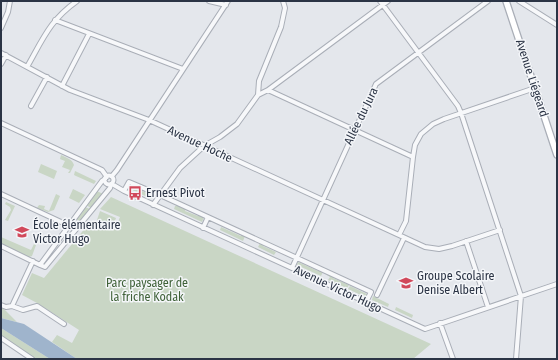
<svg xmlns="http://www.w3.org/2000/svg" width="558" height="360" font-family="'Fira Sans Condensed',sans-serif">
<rect width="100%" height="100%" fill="#e4e7ec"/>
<path fill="#c9d6c5" d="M61,155C67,158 72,159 74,165L70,173H68L70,170L62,167L65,161L60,159Z
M41,164L57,171L54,179L38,172Z
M75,171L96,181L94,184L76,176L74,175Z
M131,186L151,195L152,193L155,195L152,199L130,189Z
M73,189L85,195L79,203L69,198Z
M97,191L103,194L91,208L86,205Z
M56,194L60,196L54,210L48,212L37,208L39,205L45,206L44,209L49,211Z
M111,197L431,344L413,359H77L52,342L57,335L72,343L79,330L37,303L22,295L32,273L44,278L91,221L115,229L120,217L100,209Z
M6,202L15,206L8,221L5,220L11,210L10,207L5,204Z
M178,205L186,209L185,211L198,216L199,215L204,217L202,222L174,209L175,206Z
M85,207L90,209L80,222L75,219Z
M100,211L116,218L113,226L97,220Z
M221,227L241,236V234L245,236L243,241L220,230Z
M1,237L31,250L34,244L36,245L32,256L29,257L7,248L1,243Z
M260,243L264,245L263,246L276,252L274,255L258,247Z
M298,262L318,271L319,270L323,272L321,276L297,265Z
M328,274L333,276V278L349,285L347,288L328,280L330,277L327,275Z
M350,286L367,294L365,297L348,289Z
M373,296L389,304L388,307L372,300Z
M1,307L6,311L17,322L1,318Z
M396,307L413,315L412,318L395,310Z
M1,328L50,359H36L1,336Z"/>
<path fill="#9fb4cc" d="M1,318L24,324L77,359H50L1,328Z"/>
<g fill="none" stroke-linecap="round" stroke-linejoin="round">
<defs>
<path id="street" d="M209,1L226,5
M380,1L458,106L461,113L521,296L516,359
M519,1L557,25
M55,20L183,69
M1,28L8,12L10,1
M1,53L70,90L149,120L425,247L439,249L452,246L500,230
M1,64L6,55
M27,67C43,39 50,20 77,1
M62,86L89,34
M268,90L388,1
M258,95L268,90L413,157
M31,106L47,77
M1,123L102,170L107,177
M104.5 180a4.5 4.5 0 1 1 9 0a4.5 4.5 0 1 1-9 0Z
M112,176L117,170L228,1
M112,184L124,191L425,329L557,284
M124,191L129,182L160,195L371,292L366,302
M1,194L76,229
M153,205L180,168L204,146L220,137L237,124L258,95L259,81L281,27L285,8L283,1
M203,228L208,217
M399,235L406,221L413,157L415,145L421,134L433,124L444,119L535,88
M466,241L488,307
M1,246L40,265L102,181L105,179
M40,265L45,267L110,188L111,184
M292,268L376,84L488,1
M377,295L404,238
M1,305L6,307L12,306L33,261
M12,306L23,310L37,306L64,324
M440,323L453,359
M1,338L32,359"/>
<path id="secondary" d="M506,1L557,155"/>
</defs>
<use href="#street" stroke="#a9aeb7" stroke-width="6"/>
<use href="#secondary" stroke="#a9aeb7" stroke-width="8"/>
<use href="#street" stroke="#f7f8fa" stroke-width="4"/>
<use href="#secondary" stroke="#fff" stroke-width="5.5"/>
</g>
<defs>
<symbol id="bus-bare" viewBox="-9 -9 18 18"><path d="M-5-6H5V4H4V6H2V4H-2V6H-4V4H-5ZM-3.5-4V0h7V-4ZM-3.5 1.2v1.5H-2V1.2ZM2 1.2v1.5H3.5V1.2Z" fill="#d1495b" stroke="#f4f6f9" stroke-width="2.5" paint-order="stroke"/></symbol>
<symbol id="school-bare" viewBox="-9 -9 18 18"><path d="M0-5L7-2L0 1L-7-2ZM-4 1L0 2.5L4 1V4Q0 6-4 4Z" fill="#d1495b" stroke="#f4f6f9" stroke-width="2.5" paint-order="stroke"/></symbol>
</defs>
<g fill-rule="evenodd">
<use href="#bus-bare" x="125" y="183" width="20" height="20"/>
<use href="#school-bare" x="12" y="222" width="20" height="20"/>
<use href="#school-bare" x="396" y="273" width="20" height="20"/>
</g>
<g text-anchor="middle" stroke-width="3" stroke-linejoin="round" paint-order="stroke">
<g font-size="12" fill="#2b3445" stroke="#f4f6f9">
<text transform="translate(532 78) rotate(72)" y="4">Avenue Liégeard</text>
<text transform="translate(361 116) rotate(-64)" y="4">Allée du Jura</text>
<text transform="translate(200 144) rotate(25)" y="4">Avenue Hoche</text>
<text transform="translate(338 289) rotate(25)" y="4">Avenue Victor Hugo</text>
</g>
<g font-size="12" fill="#2b3445" stroke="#f4f6f9" text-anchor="start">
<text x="146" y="197">Ernest Pivot</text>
<text x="33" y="229">École élémentaire<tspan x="33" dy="14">Victor Hugo</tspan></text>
<text x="417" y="280">Groupe Scolaire<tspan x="417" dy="14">Denise Albert</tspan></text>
</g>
<g font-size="12" fill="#3f6138" stroke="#f4f6f9">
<text x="147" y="287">Parc paysager de<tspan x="147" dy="14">la friche Kodak</tspan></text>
</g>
</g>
<rect width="558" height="360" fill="none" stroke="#2b3445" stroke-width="4"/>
</svg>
